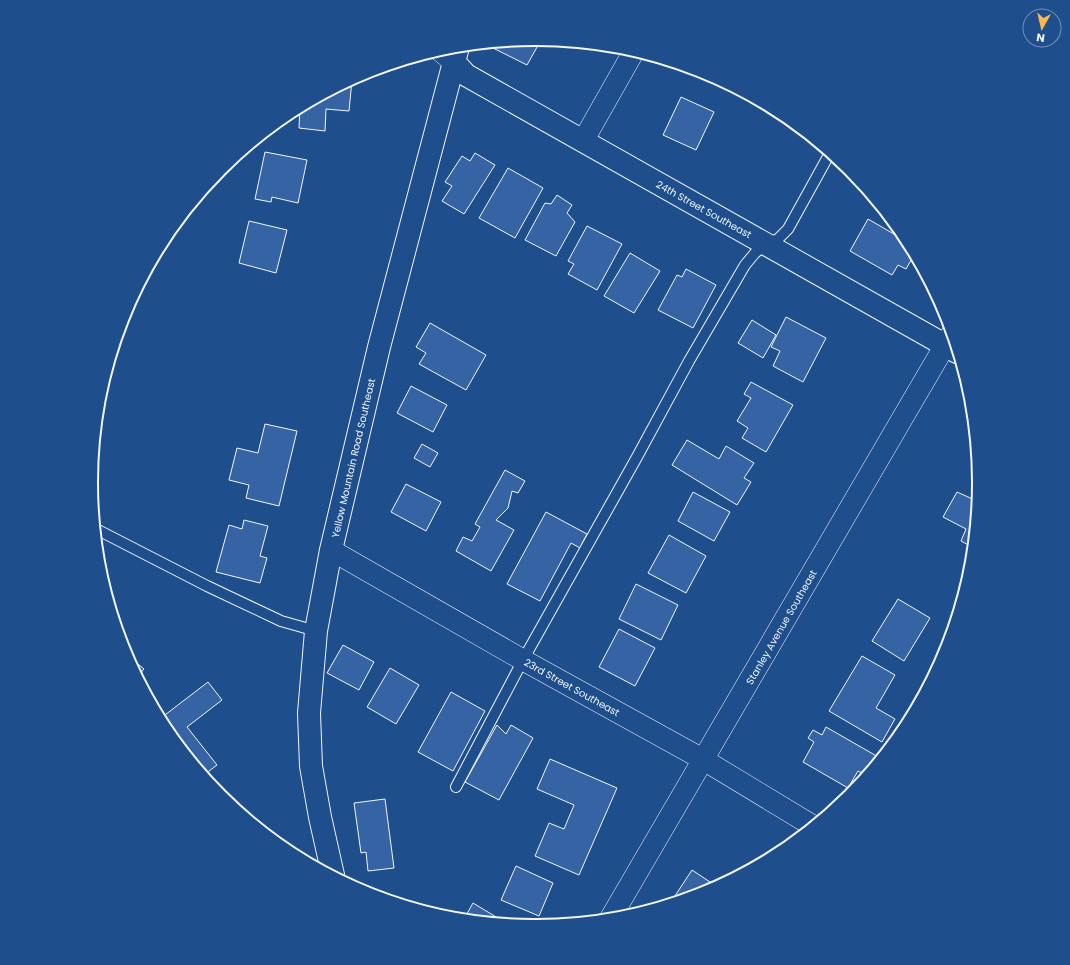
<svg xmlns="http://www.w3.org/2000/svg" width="1070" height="965" font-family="Poppins,sans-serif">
<rect width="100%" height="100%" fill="#1f4e8c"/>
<path fill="#3563a3" stroke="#f2f6ff" d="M535,39L541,40L527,65L491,47L494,43Z
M352,80L349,111L326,109L325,131L299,128L300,107Z
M681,97L714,112L696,150L663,135Z
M265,152L307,160L298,203L272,197L271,202L255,199Z
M475,153L495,165L464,214L442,201L452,186L445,182L462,156L470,161Z
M508,168L543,188L515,238L479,218Z
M557,195L572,205L567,213L575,222L556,256L525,240L545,203L551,204Z
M868,219L906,241L914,255L906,269L898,265L892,275L850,251Z
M249,221L287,230L276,273L239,263Z
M587,226L622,244L597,290L568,274L574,264L568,261Z
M630,253L660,271L634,313L604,296Z
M686,269L716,285L693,328L658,310L677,275L682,277Z
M786,317L826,338L803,382L773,366L780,351L771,347Z
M752,320L776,335L763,358L738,343Z
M430,323L486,355L466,390L419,364L426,353L416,347Z
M751,382L793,405L766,452L742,438L748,428L737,421L751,398L744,394Z
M411,386L447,405L433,432L397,413Z
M265,424L297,431L279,506L246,498L249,485L229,480L237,448L258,453Z
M687,440L719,459L726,446L754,463L744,478L751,482L737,505L672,465Z
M422,444L438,453L430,467L414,458Z
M505,470L525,481L518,493L512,491L508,508L496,520L514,530L491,571L456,551L463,537L472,541L480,527L475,524Z
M406,484L441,502L426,531L391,512Z
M693,492L730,512L714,541L678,521Z
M957,492L977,501L972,547L961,541L966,529L943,517Z
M546,512L587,534L580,548L571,543L540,601L507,584Z
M244,520L268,526L260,556L267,558L260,583L216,572L229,525L242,529Z
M669,535L706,556L686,593L648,573Z
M636,584L678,605L661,640L619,619Z
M898,599L930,618L904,661L872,641Z
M619,629L655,648L635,686L599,667Z
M343,645L374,662L359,690L327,673Z
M126,654L144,669L138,676Z
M862,656L895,675L876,708L895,719L882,742L829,711Z
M390,668L419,685L396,724L367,707Z
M208,682L222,700L187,727L217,765L204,775L166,729L161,718Z
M451,692L485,711L453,771L418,752Z
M497,725L506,734L511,725L533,738L499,800L465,782Z
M826,727L880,758L866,775L858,771L848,788L803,762L814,742L808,738L813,730L822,735Z
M550,759L617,788L579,875L535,856L549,823L564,829L574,805L537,789Z
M385,799L394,868L368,871L366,852L361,853L354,803Z
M516,866L553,883L539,916L501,900Z
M692,870L716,886L705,892L671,902Z
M473,903L506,923L464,919Z"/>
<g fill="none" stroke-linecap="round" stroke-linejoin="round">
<defs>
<path id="service" d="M96,529L207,586L281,621L316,631
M456,787L523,660L637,457L689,361L745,265L755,253L766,244L778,239L788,229L830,153"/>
<path id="minor" d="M439,50L454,62
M583,141L634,51
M331,550L523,660L704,760L813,826
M610,919L951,335"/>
<path id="tertiary" d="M454,62L466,75L957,352
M333,875L320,817L311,766L309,713L316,631L331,550L379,347L458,47"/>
</defs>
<use href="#service" stroke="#f2f6ff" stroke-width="12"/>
<use href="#minor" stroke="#f2f6ff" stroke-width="22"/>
<use href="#tertiary" stroke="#f2f6ff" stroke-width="24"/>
<use href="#service" stroke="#1f4e8c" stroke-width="10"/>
<use href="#minor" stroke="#1f4e8c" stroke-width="21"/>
<use href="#tertiary" stroke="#1f4e8c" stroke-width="22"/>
</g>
<g text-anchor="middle" stroke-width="3" stroke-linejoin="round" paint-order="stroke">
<g font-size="10" fill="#f2f6ff" stroke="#1f4e8c">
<text transform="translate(704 209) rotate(29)" y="4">24th Street Southeast</text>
<text transform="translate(353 458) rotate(-77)" y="4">Yellow Mountain Road Southeast</text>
<text transform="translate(781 627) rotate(-60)" y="4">Stanley Avenue Southeast</text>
<text transform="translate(572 687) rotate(29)" y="4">23rd Street Southeast</text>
</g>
</g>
<path d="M0 0H1070V965H0ZM534 46H536A436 436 0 0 1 972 482V483A436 436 0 0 1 536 919H534A436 436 0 0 1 98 483V482A436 436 0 0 1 534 46Z" fill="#1f4e8c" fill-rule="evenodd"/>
<path fill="none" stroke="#f2f6ff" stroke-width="2" d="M534 46H536A436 436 0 0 1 972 482V483A436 436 0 0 1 536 919H534A436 436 0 0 1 98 483V482A436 436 0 0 1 534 46Z"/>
<g transform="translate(1042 28) rotate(188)"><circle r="19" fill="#1f4e8c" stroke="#7391ba"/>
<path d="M0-3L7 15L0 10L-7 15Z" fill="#ffb74d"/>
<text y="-6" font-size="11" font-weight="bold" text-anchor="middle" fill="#f2f6ff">N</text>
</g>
</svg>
